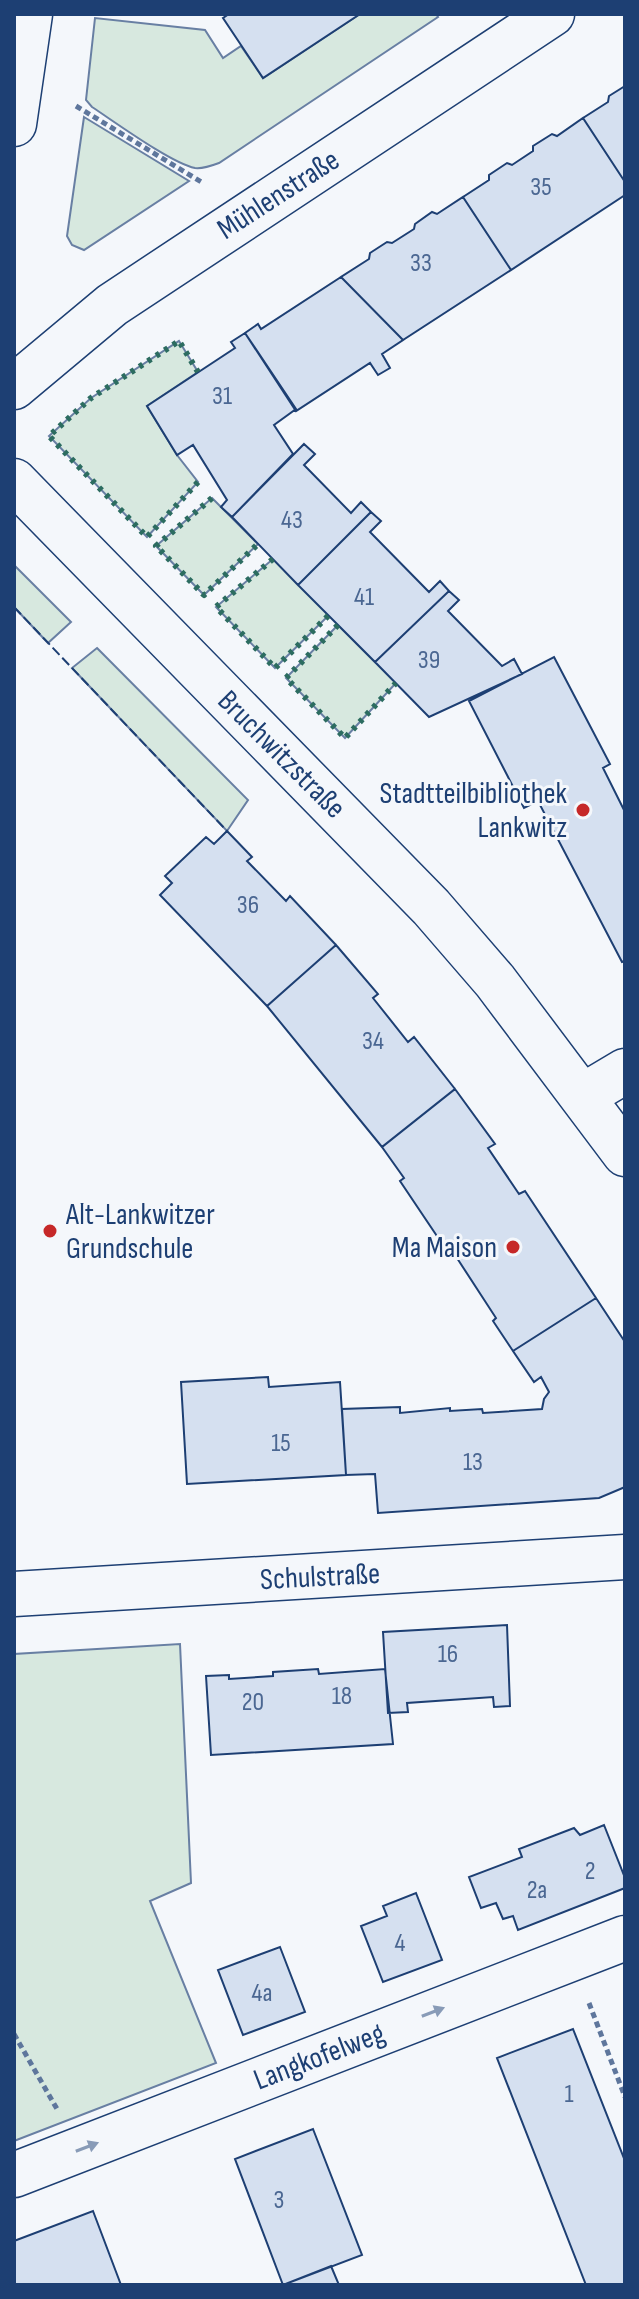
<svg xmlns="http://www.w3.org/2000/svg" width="639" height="2299" font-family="'Sofia Sans Condensed',sans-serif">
<rect width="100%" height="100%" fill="#f4f7fb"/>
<path fill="#d7e8df" stroke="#687fa3" stroke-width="2" d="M360,14H436L438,17L219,163C211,166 203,169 195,168C171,163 115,122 92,107L86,100L95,18L205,30L223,58L241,46L263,78Z
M84,117L189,181L84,250L72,245L67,236Z
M179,341L198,372L147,406L177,455L198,482L147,537L49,436L91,398Z
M212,498L258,544L204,595L156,546Z
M273,559L329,615L275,668L216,607Z
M14,565L71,622L48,643L14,607Z
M338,625L396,683L345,738L286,678Z
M97,648L248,800L227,831L72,668Z
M180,1644L191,1883L150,1901L216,2063L14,2141V1654Z"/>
<path fill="#d5e0f0" stroke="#1d3f73" stroke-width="2" d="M229,14H360L263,78L223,18Z
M625,86V182L583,118L608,102L609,96Z
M583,118L625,182V195L511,270L463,197L489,180V175L507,163L512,165L533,151V146L552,134L557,136Z
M463,197L511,270L403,340L341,277L369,259L370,253L387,242L392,243L414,229L415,224L432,212L437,214Z
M341,277L403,340L382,354L390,368L378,375L370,363L296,411L245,333L258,324L261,329Z
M245,333L296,409L274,425L293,454L232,517L221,507L227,500L193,445L177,455L147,406L235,348L231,342Z
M304,444L315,454L304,465L351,513L361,502L371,512L298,585L232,517Z
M371,512L381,521L370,532L429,592L440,581L449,591L375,662L298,585Z
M449,591L459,600L448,611L502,666L514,659L522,674L429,717L375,662Z
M554,657L610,764L603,768L625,812V961L622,962L538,801L524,808L469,701Z
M227,831L252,857L247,861L286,901L290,896L336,945L267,1006L160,895L172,883L165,876L206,837L214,844Z
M336,945L378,994L373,998L408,1042L414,1037L455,1089L382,1147L267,1006Z
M455,1089L495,1144L488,1148L519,1194L525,1191L596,1298L513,1351L493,1321L496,1318L455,1255L451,1257L400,1181L404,1178L382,1147Z
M596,1298L625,1342V1487L599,1498L378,1513L375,1474L346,1475L342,1409L400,1407V1413L450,1408V1411L482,1409L483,1413L542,1409L544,1399L549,1392L541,1377L534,1382L513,1351Z
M268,1377L269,1387L340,1382L346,1475L187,1484L181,1382Z
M507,1625L510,1706L494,1707L493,1697L407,1703L408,1712L388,1713L383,1632Z
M318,1669L319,1674L385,1669L393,1744L211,1755L206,1676L229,1675V1679L273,1676V1672Z
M604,1825L625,1878V1888L518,1930L513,1916L503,1919L496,1903L481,1908L469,1877L522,1857L519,1849L574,1828L580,1835Z
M416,1893L442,1960L383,1982L361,1926L387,1916L383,1906Z
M280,1947L305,2012L243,2035L218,1970Z
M573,2029L625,2161V2285H586L497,2058Z
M313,2129L362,2255L283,2285L235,2159Z
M93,2211L121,2285H14V2241Z
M331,2266L339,2285H283Z"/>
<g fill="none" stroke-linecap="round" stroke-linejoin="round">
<defs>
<path id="street" d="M14,124L30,14
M14,387L112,305L552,14
M14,481L431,907L495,981L625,1154
M583,1096L625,1071
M14,1594L625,1557
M14,2175L625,1938"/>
</defs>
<use href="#street" stroke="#1d3f73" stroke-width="47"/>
<path stroke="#5e769c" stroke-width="5" stroke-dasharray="6 4" stroke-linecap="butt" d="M76,106L203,183
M589,2003L625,2097
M14,2034L57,2109"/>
<use href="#street" stroke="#f4f7fb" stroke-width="44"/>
<path stroke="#2c6c60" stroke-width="6" stroke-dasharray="4 6" stroke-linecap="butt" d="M198,482L147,537L49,436L91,398L179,341L198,372
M212,498L156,546L204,595L258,544
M273,559L216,607L275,668L329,615
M338,625L286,678L345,738L396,683"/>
<path stroke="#1d3f73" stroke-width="2" stroke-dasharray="10 4" stroke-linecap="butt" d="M14,607L227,831"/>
</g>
<defs><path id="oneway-solid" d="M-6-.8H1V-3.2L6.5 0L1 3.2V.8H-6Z" transform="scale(2)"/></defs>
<g fill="#889bb7">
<use href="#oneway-solid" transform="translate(433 2012) rotate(-21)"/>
<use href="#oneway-solid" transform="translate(87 2147) rotate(-21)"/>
</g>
<g fill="#c62828" stroke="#f4f7fb" stroke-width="3">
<circle cx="583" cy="810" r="8"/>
<circle cx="50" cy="1231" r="8"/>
<circle cx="513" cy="1247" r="8"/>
</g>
<g text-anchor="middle" stroke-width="6" stroke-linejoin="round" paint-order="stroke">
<g font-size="26" fill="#4b6792">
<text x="541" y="195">35</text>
<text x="421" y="271">33</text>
<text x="222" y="404">31</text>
<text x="292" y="528">43</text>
<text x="364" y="605">41</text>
<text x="429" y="668">39</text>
<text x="248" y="913">36</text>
<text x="373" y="1049">34</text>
<text x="281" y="1451">15</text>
<text x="473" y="1470">13</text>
<text x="448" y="1662">16</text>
<text x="342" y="1704">18</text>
<text x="253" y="1710">20</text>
<text x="590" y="1879">2</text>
<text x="537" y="1898">2a</text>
<text x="400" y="1951">4</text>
<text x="262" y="2001">4a</text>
<text x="569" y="2102">1</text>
<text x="279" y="2208">3</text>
</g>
<g font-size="30" fill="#1d3f73" stroke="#f4f7fb">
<text transform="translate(278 194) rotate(-33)" y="10">Mühlenstraße</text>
<text transform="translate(282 754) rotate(45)" y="10">Bruchwitzstraße</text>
<text transform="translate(320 1576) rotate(-3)" y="10">Schulstraße</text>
<text transform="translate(319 2056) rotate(-21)" y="10">Langkofelweg</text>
</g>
<g font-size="30" fill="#1d3f73" stroke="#f4f7fb" text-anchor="end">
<text x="567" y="803">Stadtteilbibliothek<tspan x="567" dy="34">Lankwitz</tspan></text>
<text x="66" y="1224" text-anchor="start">Alt-Lankwitzer<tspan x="66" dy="34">Grundschule</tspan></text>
<text x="497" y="1257">Ma Maison</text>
</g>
</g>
<rect width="639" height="2299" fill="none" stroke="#1d3f73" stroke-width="32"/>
</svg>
